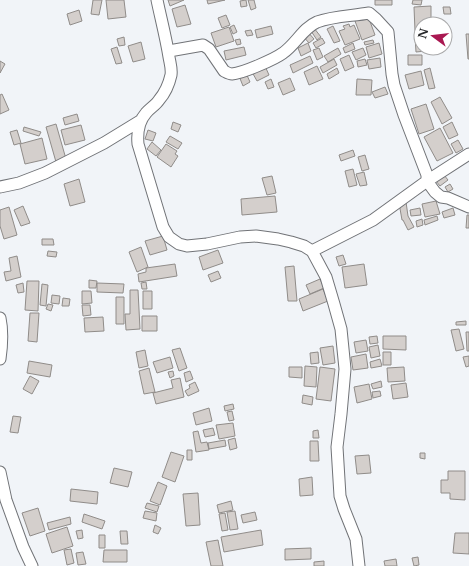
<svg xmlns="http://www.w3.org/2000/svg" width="469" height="566" font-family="'Libre Baskerville',serif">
<rect width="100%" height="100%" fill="#f1f4f8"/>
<path fill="#d4cfcc" stroke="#908c89" d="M93,0H102L99,15L91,14Z
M106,0H124L126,17L108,19Z
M168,0H184L170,6Z
M207,0H225L208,4Z
M246,0L247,6L241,7L240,1Z
M248,0H254L256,8L251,10Z
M375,0H392V5H375Z
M413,0H422L421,5L412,4Z
M185,5L191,24L177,27L172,9Z
M431,6V24H421V30L415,31L414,7Z
M443,7H450L451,14H444Z
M79,10L82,21L70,25L67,14Z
M226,15L230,25L222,28L218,18Z
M368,16L375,35L362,40L355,21Z
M349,24L350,27L354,25L360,39L345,45L339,31L345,29L343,26Z
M234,25L237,32L233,34L230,27Z
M271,26L273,34L257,38L255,30Z
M333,26L340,41L334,43L327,29Z
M229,27L234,41L216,47L211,33Z
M314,28L321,37L317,40L311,31Z
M251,30L253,35L247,36L245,31Z
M307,31L314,39L309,43L302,35Z
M466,34H469V59H468Z
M124,37L125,45L119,46L117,39Z
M415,37H421V48H426V51L416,52Z
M322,38L325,43L316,48L313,43Z
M240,39L241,44L237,45L235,40Z
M373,40L374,43L365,45L364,42Z
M141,42L145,59L133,62L128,46Z
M308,43L311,51L301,56L298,48Z
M353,43L355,49L345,53L343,48Z
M379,43L382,54L369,58L366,47Z
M117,47L122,63L116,64L111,49Z
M244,47L246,55L226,60L224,51Z
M319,48L323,57L317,60L313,50Z
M338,48L341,54L328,62L324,56Z
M363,48L366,55L356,60L352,52Z
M349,55L354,67L345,71L340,59Z
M408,55H422V65H408Z
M310,56L313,63L293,73L290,65Z
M380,58L381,67L369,69L367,60Z
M334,59L337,65L323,73L320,67Z
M365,59L367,65L358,67L357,61Z
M0,61L5,64L0,73Z
M265,66L269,75L257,81L252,72Z
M317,66L323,79L309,85L304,72Z
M337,68L339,73L329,79L327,74Z
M430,68L435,88L429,89L424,70Z
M421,71L424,85L409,89L405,75Z
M246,73L250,82L243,86L239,76Z
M290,78L295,90L283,95L278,83Z
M271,79L274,87L268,89L265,82Z
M357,79L372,80L371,95H356Z
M385,87L388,94L375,98L372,92Z
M2,94L9,110L0,114V95Z
M440,97L452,118L442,124L431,102Z
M426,104L434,129L419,134L411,109Z
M77,114L79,121L65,125L63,118Z
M173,122L181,125L178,132L171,129Z
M452,122L458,135L449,139L443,127Z
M56,124L66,159L56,162L46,127Z
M81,125L85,140L65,145L61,130Z
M24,127L41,132L39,136L23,131Z
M440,128L453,153L437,161L424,137Z
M17,130L21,143L14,145L10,132Z
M148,130L156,133L153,141L145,139Z
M170,136L182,143L178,149L166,142Z
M42,138L47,159L25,164L20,144Z
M458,140L463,149L456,153L451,144Z
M152,142L161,150L156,156L147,149Z
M166,144L177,151L175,154L178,156L171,167L157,157Z
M353,150L355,156L341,161L339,155Z
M365,155L369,169L362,171L358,157Z
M353,169L357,185L349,187L345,171Z
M364,172L367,185L360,186L356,174Z
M444,175L448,180L440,186L436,181Z
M272,176L276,193L267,195L262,178Z
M79,179L85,202L70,206L64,184Z
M450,184L453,189L448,192L445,187Z
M275,196L277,212L242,215L241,199Z
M436,201L440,214L425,217L422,204Z
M406,202L408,216L414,227L408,230L403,220H402L399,203Z
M23,206L30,223L21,226L14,210Z
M9,207L17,235L4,239L0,226V210Z
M420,208L421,215L411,216L410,210Z
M453,208L455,215L444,218L442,212Z
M467,215H469V228H466Z
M437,216L438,220L425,225L424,220Z
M422,219L423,225L417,227L416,221Z
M163,236L167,250L150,255L145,241Z
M42,239H53L54,245H42Z
M141,247L148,267L137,272L129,252Z
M218,250L223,263L203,270L199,257Z
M48,251L57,252L56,257L47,256Z
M343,255L346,264L339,266L336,257Z
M17,256L21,277L6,281L4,272L11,271L9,258Z
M175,264L177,276L139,282L138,274L146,272V268Z
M364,264L367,285L345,288L342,267Z
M294,266L297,301H288L285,267Z
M218,271L221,278L211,282L208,275Z
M320,279L324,288L310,294L306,285Z
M89,280L97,281L96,288H89Z
M27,281H39L38,311L25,310Z
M146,282L147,289H142L141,283Z
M23,283L24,292L18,293L16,285Z
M97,283L124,284L123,293L97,292Z
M42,284L48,285L46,306L40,305Z
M323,289L328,301L303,311L299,299Z
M130,290H138L140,329L126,330L125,314H130Z
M82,291H91L92,303L82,304Z
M143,291H152V309H143Z
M52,295L60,296L59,304L51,303Z
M116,297H124V324H116Z
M63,298L70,299L69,306H62Z
M48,304L53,305L51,311L46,309Z
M82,305H90L91,315L83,316Z
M30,313H39L37,342L28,341Z
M142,316H157V331H142Z
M103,317L104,331L85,332L84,318Z
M466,321V325H456V322Z
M459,329L464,349L456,351L451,330Z
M466,332H469V351H467Z
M377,336L378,343L370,344L369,337Z
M383,336H406V350L383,349Z
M366,340L368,351L356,353L354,342Z
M378,345L380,356L371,358L369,347Z
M333,346L335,363L323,365L320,348Z
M180,348L187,368L179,371L172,350Z
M145,350L148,366L139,368L136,352Z
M318,352L319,363L311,364L310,353Z
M383,352H391V365H383Z
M366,354L368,368L353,370L351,357Z
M469,356V366L466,367L463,357Z
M170,357L173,368L157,373L153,362Z
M380,359L382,366L371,368L370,362Z
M29,361L52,365L50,377L27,373Z
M305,366L317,367L316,387L304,386Z
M289,367H302V378L289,377Z
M320,367L335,369L331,401L316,399Z
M404,367L405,381L388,382L387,368Z
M149,368L155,392L144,394L139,371Z
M173,371L174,376L170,378L168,372Z
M190,371L193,379L186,382L184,373Z
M30,376L39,381L32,394L23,389Z
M180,378L184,397L156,404L153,393L173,388L171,380Z
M381,381L382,387L373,389L371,384Z
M195,382L199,391L188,396L185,391L190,388L189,385Z
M406,383L408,397L393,399L391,385Z
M369,384L372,399L357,403L354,387Z
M380,391L381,396L373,398L372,392Z
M303,395L313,397L312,405L302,403Z
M233,404L234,409L225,411L224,406Z
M209,408L212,421L196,425L193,413Z
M232,411L234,420L229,421L227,412Z
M13,416L21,417L18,433L10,432Z
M233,423L235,436L219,439L216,425Z
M213,428L215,435L205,437L203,430Z
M318,430L319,438H313V431Z
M198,431L201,443L207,442L209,450L196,452L193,432Z
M235,438L237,448L230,450L228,440Z
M225,440L226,446L209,449L208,443Z
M310,441H318L319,461H310Z
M187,450H192V460H187Z
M171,452L184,456L175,482L162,477Z
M420,453H425V459L420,458Z
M369,455L371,473L357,474L355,456Z
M114,468L132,472L128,487L110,483Z
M448,471H465V500L450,499V493H441V480H448Z
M312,477L313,495L300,496L299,479Z
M158,482L167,486L160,505L150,501Z
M71,489L98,492L97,504L70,501Z
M198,493L200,525L186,526L183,494Z
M231,501L233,510L219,513L217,505Z
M147,503L159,506L157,512L145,508Z
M38,508L45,531L30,536L22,513Z
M145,511L157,513L156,521L143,518Z
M235,511L238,529L230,530L227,512Z
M255,512L257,520L243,523L241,515Z
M225,513L228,530L222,531L219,514Z
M84,514L105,521L102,529L82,522Z
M70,517L71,524L49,530L47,523Z
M155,525L161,528L158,534L153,532Z
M67,527L73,546L52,553L46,534Z
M82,530L83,538L78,539L76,531Z
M261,530L263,545L224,552L221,537Z
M120,531H127L128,544H121Z
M455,533H469V554L453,553Z
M99,535H105V548H99Z
M218,540L223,566H211L206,542Z
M311,548V559L285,560V549Z
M71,549L74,563L67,565L64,550Z
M104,550H127V562H103Z
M83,552L86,564L78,565L76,553Z
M418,557L419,565L414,566L412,558Z
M396,559L397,566H385L384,561Z
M324,561V566H314V562Z"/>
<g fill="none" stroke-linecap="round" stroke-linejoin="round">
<defs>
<path id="minor" d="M157,0C161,19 166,38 169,57C170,63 172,69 171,75C169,84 165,93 159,100C156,105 150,108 146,113C138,122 137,133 138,144L163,227L169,237L179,244L187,246L207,244L240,237L256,236L278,239L291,242L304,246L312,251L326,277L334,304L341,329L345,369L341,414L337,447L340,496L344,509L356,539L359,566
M169,51L203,45L209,49L224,71C226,72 229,74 232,74C243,73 275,59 283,53C296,44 303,28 317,22C333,16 352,16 369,13L376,19L388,32L392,74L394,85L404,115L427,175V181L435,192L441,197L448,198L469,207
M0,187L19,183L45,173L104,143L140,121
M312,251L373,220L427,181L469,154
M0,318C3,332 2,345 0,359
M0,472L6,500L23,547L32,566"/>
</defs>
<use href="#minor" stroke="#717377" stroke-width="13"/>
<use href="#minor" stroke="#fff" stroke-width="11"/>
</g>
<g transform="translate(433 36) rotate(285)"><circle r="19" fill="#ffffff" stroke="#a9a9aa"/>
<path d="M0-3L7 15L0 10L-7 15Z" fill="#a91851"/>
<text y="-6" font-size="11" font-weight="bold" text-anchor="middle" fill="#27282a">N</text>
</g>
</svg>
